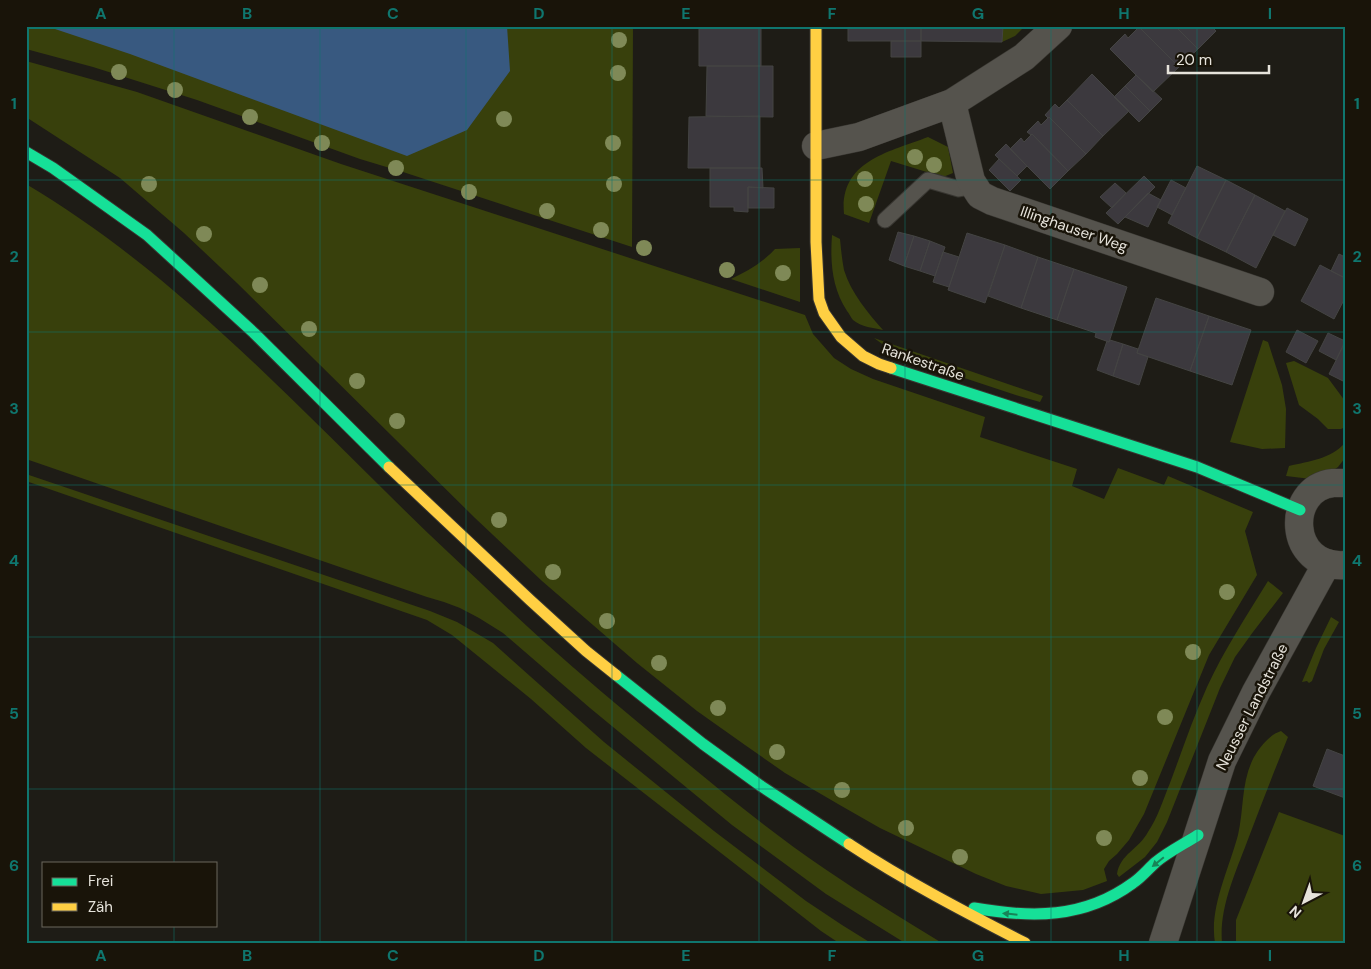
<svg xmlns="http://www.w3.org/2000/svg" width="1371" height="969" font-family="'DM Sans',sans-serif">
<rect width="100%" height="100%" fill="#1e1c16"/>
<path fill="#38400c" d="M26,26H633L632,247L403,172L360,159L197,100L93,67L26,49Z
M1003,26H1025L1015,36L1002,42Z
M26,61L137,92L341,164L805,315L813,334L834,358L851,369L873,379L985,417L980,437L1077,469L1072,486L1104,499L1118,468L1164,485L1168,476L1253,512L1245,531L1257,575L1209,655L1144,814L1129,840L1117,854L1109,861L1104,869L1107,881L1083,890L1041,894L1006,886L976,874L880,828L838,804L785,773L745,745L697,711L637,663L542,581L475,518L237,283L184,233L120,178L26,117Z
M928,137L948,147L953,173L943,177L891,161L869,223L844,214C839,161 889,152 928,137Z
M26,184C188,280 313,425 449,553C480,582 510,611 541,639C581,675 623,710 664,744C716,787 769,831 825,869C863,895 903,919 942,943H905L826,894L732,825L590,708L503,633L479,618L460,608L444,602L427,597L26,459Z
M832,235L840,239C841,249 842,260 844,270C851,293 868,313 883,330C874,328 861,327 853,320C851,318 849,313 847,311C832,288 830,262 832,235Z
M800,248V302L731,279C748,271 762,263 775,249Z
M874,338L1043,396L1040,402L1019,396L913,361L893,352Z
M1263,340L1268,342L1282,385L1286,409L1285,448L1262,449L1230,442Z
M1294,361L1328,378L1345,401V427L1341,429H1328L1318,419L1299,405L1286,363Z
M1345,443V458L1338,467L1331,472L1311,479L1286,476L1289,466C1310,461 1330,459 1345,443Z
M26,474L430,611L457,622L493,643L604,742L714,831L806,901L842,925L871,943H839L821,931L586,748L531,699L452,635L427,620L26,481Z
M1268,581L1283,593L1253,632L1235,657L1220,688L1167,822L1157,842L1145,857L1119,877L1117,874C1120,854 1139,849 1148,832C1158,817 1163,800 1170,783C1182,751 1193,718 1207,687C1224,650 1247,615 1268,581Z
M1331,617L1339,622L1324,649L1312,681L1309,683L1307,681L1302,682L1316,648Z
M1281,731L1288,737C1274,772 1260,807 1247,842C1235,874 1219,908 1222,943H1215C1209,908 1229,869 1238,835C1244,810 1241,781 1254,757C1260,747 1269,735 1281,731Z
M1279,812L1345,836V943H1236V920Z"/>
<path fill="#385980" d="M46,26H507L510,71L467,130L407,156L130,54Z"/>
<path fill="#3c393e" stroke="#444443" d="M699,26H761V66H699Z
M848,26H921V41H848Z
M921,26H1003L1002,42L921,41Z
M1140,26H1175L1198,49L1179,67L1139,27Z
M1175,26H1211L1216,31L1198,49Z
M1139,27L1179,67L1153,92L1110,49L1125,34L1128,38Z
M891,41H921V57H891Z
M707,66H773V117L706,116Z
M1092,74L1129,111L1103,136L1067,100Z
M1136,75L1162,99L1150,111L1125,86Z
M1125,86L1150,111L1139,122L1114,97Z
M1067,100L1103,136L1086,154L1049,117L1048,118L1045,115L1055,104L1059,108Z
M760,116V168H688L689,117Z
M1049,117L1086,154L1068,171L1032,134L1031,135L1027,132L1038,121L1041,125Z
M1032,134L1068,171L1050,189L1010,149L1021,138L1024,142Z
M1006,144L1027,166L1017,176L995,155Z
M999,159L1021,180L1010,191L989,170Z
M1197,166L1226,180L1197,238L1168,223Z
M710,168H762L763,188L748,187V212L734,211V207H710Z
M1144,176L1155,187L1118,224L1106,213Z
M1171,180L1186,188L1172,215L1157,207Z
M1226,180L1255,195L1226,252L1197,238Z
M1115,183L1126,193L1112,208L1100,197Z
M748,187L774,188V208H748Z
M1148,193L1161,200L1148,227L1125,217Z
M1255,195L1285,211L1256,268L1226,252Z
M1287,208L1308,219L1295,246L1273,235Z
M898,232L914,236L904,266L889,260Z
M967,233L1005,245L985,303L948,290Z
M914,236L930,241L920,271L904,266Z
M930,241L945,247L935,276L920,271Z
M1005,245L1038,257L1021,308L988,296Z
M943,252L959,257L949,287L933,282Z
M1339,254L1345,257V278L1331,271Z
M1038,257L1074,269L1057,320L1021,308Z
M1320,265L1345,278V298L1334,319L1301,301Z
M1074,269L1127,287L1109,342L1095,337L1096,333L1057,320Z
M1156,298L1209,316L1190,371L1137,353Z
M1209,316L1251,330L1232,385L1190,371Z
M1297,330L1318,341L1306,363L1286,352Z
M1328,333L1345,341L1336,360L1319,351Z
M1110,340L1123,344L1113,376L1097,370L1107,341L1109,342Z
M1345,343V382L1329,374Z
M1123,344L1138,349L1137,353L1148,357L1139,385L1113,376Z
M1327,749L1345,756V798L1313,786Z"/>
<g fill="none" stroke-linecap="round" stroke-linejoin="round">
<defs>
<path id="lane" d="M885,220L928,180L959,189L975,186"/>
<path id="street" d="M952,103L971,181L980,195L992,201L1260,292
M816,146L859,137L952,103L1024,57L1058,26
M1345,483C1341,483 1337,483 1333,483C1285,488 1287,569 1345,565
M1163,943L1222,761L1256,692L1327,563"/>
<path id="fast" d="M26,152L53,168L147,235L254,333L389,467
M891,368L1197,467L1300,510
M616,675L703,744L761,786L849,844
M974,908C1031,918 1084,919 1133,883C1142,877 1148,869 1156,862C1168,852 1184,844 1198,835"/>
<path id="slow" d="M816,26V242L819,299L824,313L841,337L863,356L879,364L891,368
M389,467L530,600L586,651L616,675
M849,844C905,881 965,912 1025,943"/>
</defs>
<use href="#lane" stroke="#383631" stroke-width="17"/>
<use href="#street" stroke="#383631" stroke-width="29"/>
<use href="#fast" stroke="#383631" stroke-width="13"/>
<use href="#slow" stroke="#383631" stroke-width="13"/>
<use href="#lane" stroke="#55534d" stroke-width="15"/>
<use href="#street" stroke="#55534d" stroke-width="28"/>
<use href="#fast" stroke="#16e098" stroke-width="11"/>
<use href="#slow" stroke="#ffcf43" stroke-width="11"/>
</g>
<g fill="#7f8957">
<circle cx="619" cy="40" r="8"/>
<circle cx="119" cy="72" r="8"/>
<circle cx="618" cy="73" r="8"/>
<circle cx="175" cy="90" r="8"/>
<circle cx="250" cy="117" r="8"/>
<circle cx="504" cy="119" r="8"/>
<circle cx="322" cy="143" r="8"/>
<circle cx="613" cy="143" r="8"/>
<circle cx="915" cy="157" r="8"/>
<circle cx="934" cy="165" r="8"/>
<circle cx="396" cy="168" r="8"/>
<circle cx="865" cy="179" r="8"/>
<circle cx="149" cy="184" r="8"/>
<circle cx="614" cy="184" r="8"/>
<circle cx="469" cy="192" r="8"/>
<circle cx="866" cy="204" r="8"/>
<circle cx="547" cy="211" r="8"/>
<circle cx="601" cy="230" r="8"/>
<circle cx="204" cy="234" r="8"/>
<circle cx="644" cy="248" r="8"/>
<circle cx="727" cy="270" r="8"/>
<circle cx="783" cy="273" r="8"/>
<circle cx="260" cy="285" r="8"/>
<circle cx="309" cy="329" r="8"/>
<circle cx="357" cy="381" r="8"/>
<circle cx="397" cy="421" r="8"/>
<circle cx="499" cy="520" r="8"/>
<circle cx="553" cy="572" r="8"/>
<circle cx="1227" cy="592" r="8"/>
<circle cx="607" cy="621" r="8"/>
<circle cx="1193" cy="652" r="8"/>
<circle cx="659" cy="663" r="8"/>
<circle cx="718" cy="708" r="8"/>
<circle cx="1165" cy="717" r="8"/>
<circle cx="777" cy="752" r="8"/>
<circle cx="1140" cy="778" r="8"/>
<circle cx="842" cy="790" r="8"/>
<circle cx="906" cy="828" r="8"/>
<circle cx="1104" cy="838" r="8"/>
<circle cx="960" cy="857" r="8"/>
</g>
<defs><path id="oneway-solid" d="M-6-.8H1V-3.2L6.5 0L1 3.2V.8H-6Z" transform="scale(1.25)"/></defs>
<g fill="#178458">
<use href="#oneway-solid" transform="translate(1158 862) rotate(141)"/>
<use href="#oneway-solid" transform="translate(1010 914) rotate(-174)"/>
</g>
<path fill="none" stroke="#0f766e" stroke-width="1" stroke-opacity="0.55" d="M174,26V863M320,26V943M466,26V943M612,26V943M759,26V943M905,26V943M1051,26V943M1197,26V943M26,180H1345M26,332H1345M26,485H1345M26,637H1345M26,789H1345M174,925V943"/>
<g text-anchor="middle" stroke-width="5" stroke-linejoin="round" paint-order="stroke">
<g font-size="15" fill="#e6e3db" stroke="#191409">
<text transform="translate(1074 229) rotate(19)" y="5">Illinghauser Weg</text>
<text transform="translate(923 362) rotate(19)" y="5">Rankestraße</text>
<text transform="translate(1252 707) rotate(-63)" y="5">Neusser Landstraße</text>
</g>
</g>
<rect width="1371" height="969" fill="none" stroke="#191409" stroke-width="55"/>
<rect x="42" y="862" width="175" height="65" fill="#191409" stroke="#6b675d"/>
<rect x="52" y="878" width="25" height="8" fill="#16e098" stroke="#6b675d"/>
<text x="88" y="886" font-size="15" fill="#e6e3db">Frei</text>
<rect x="52" y="903" width="25" height="8" fill="#ffcf43" stroke="#6b675d"/>
<text x="88" y="912" font-size="15" fill="#e6e3db">Zäh</text>
<g transform="translate(1304 902) rotate(221)" stroke="#191409" stroke-width="4" paint-order="stroke">
<path d="M0-4L9 19L0 12L-9 19Z" fill="#e6e3db"/>
<text y="-8" font-size="14" font-weight="bold" text-anchor="middle" fill="#e6e3db">N</text>
</g>
<path d="M1168 65v8h101v-8" fill="none" stroke="#e6e3db" stroke-width="2.5"/>
<text x="1176" y="65" font-size="15" fill="#e6e3db" stroke="#191409" stroke-width="4" paint-order="stroke">20 m</text>
<rect x="28" y="28" width="1316" height="914" fill="none" stroke="#0f766e" stroke-width="2"/>
<g font-size="16" text-anchor="middle" font-weight="bold" fill="#0f766e">
<text x="101" y="19">A</text>
<text x="247" y="19">B</text>
<text x="393" y="19">C</text>
<text x="539" y="19">D</text>
<text x="686" y="19">E</text>
<text x="832" y="19">F</text>
<text x="978" y="19">G</text>
<text x="1124" y="19">H</text>
<text x="1270" y="19">I</text>
<text x="14" y="109">1</text>
<text x="1357" y="109">1</text>
<text x="14" y="262">2</text>
<text x="1357" y="262">2</text>
<text x="14" y="414">3</text>
<text x="1357" y="414">3</text>
<text x="14" y="566">4</text>
<text x="1357" y="566">4</text>
<text x="14" y="719">5</text>
<text x="1357" y="719">5</text>
<text x="14" y="871">6</text>
<text x="1357" y="871">6</text>
<text x="101" y="961">A</text>
<text x="247" y="961">B</text>
<text x="393" y="961">C</text>
<text x="539" y="961">D</text>
<text x="686" y="961">E</text>
<text x="832" y="961">F</text>
<text x="978" y="961">G</text>
<text x="1124" y="961">H</text>
<text x="1270" y="961">I</text>
</g>
</svg>
